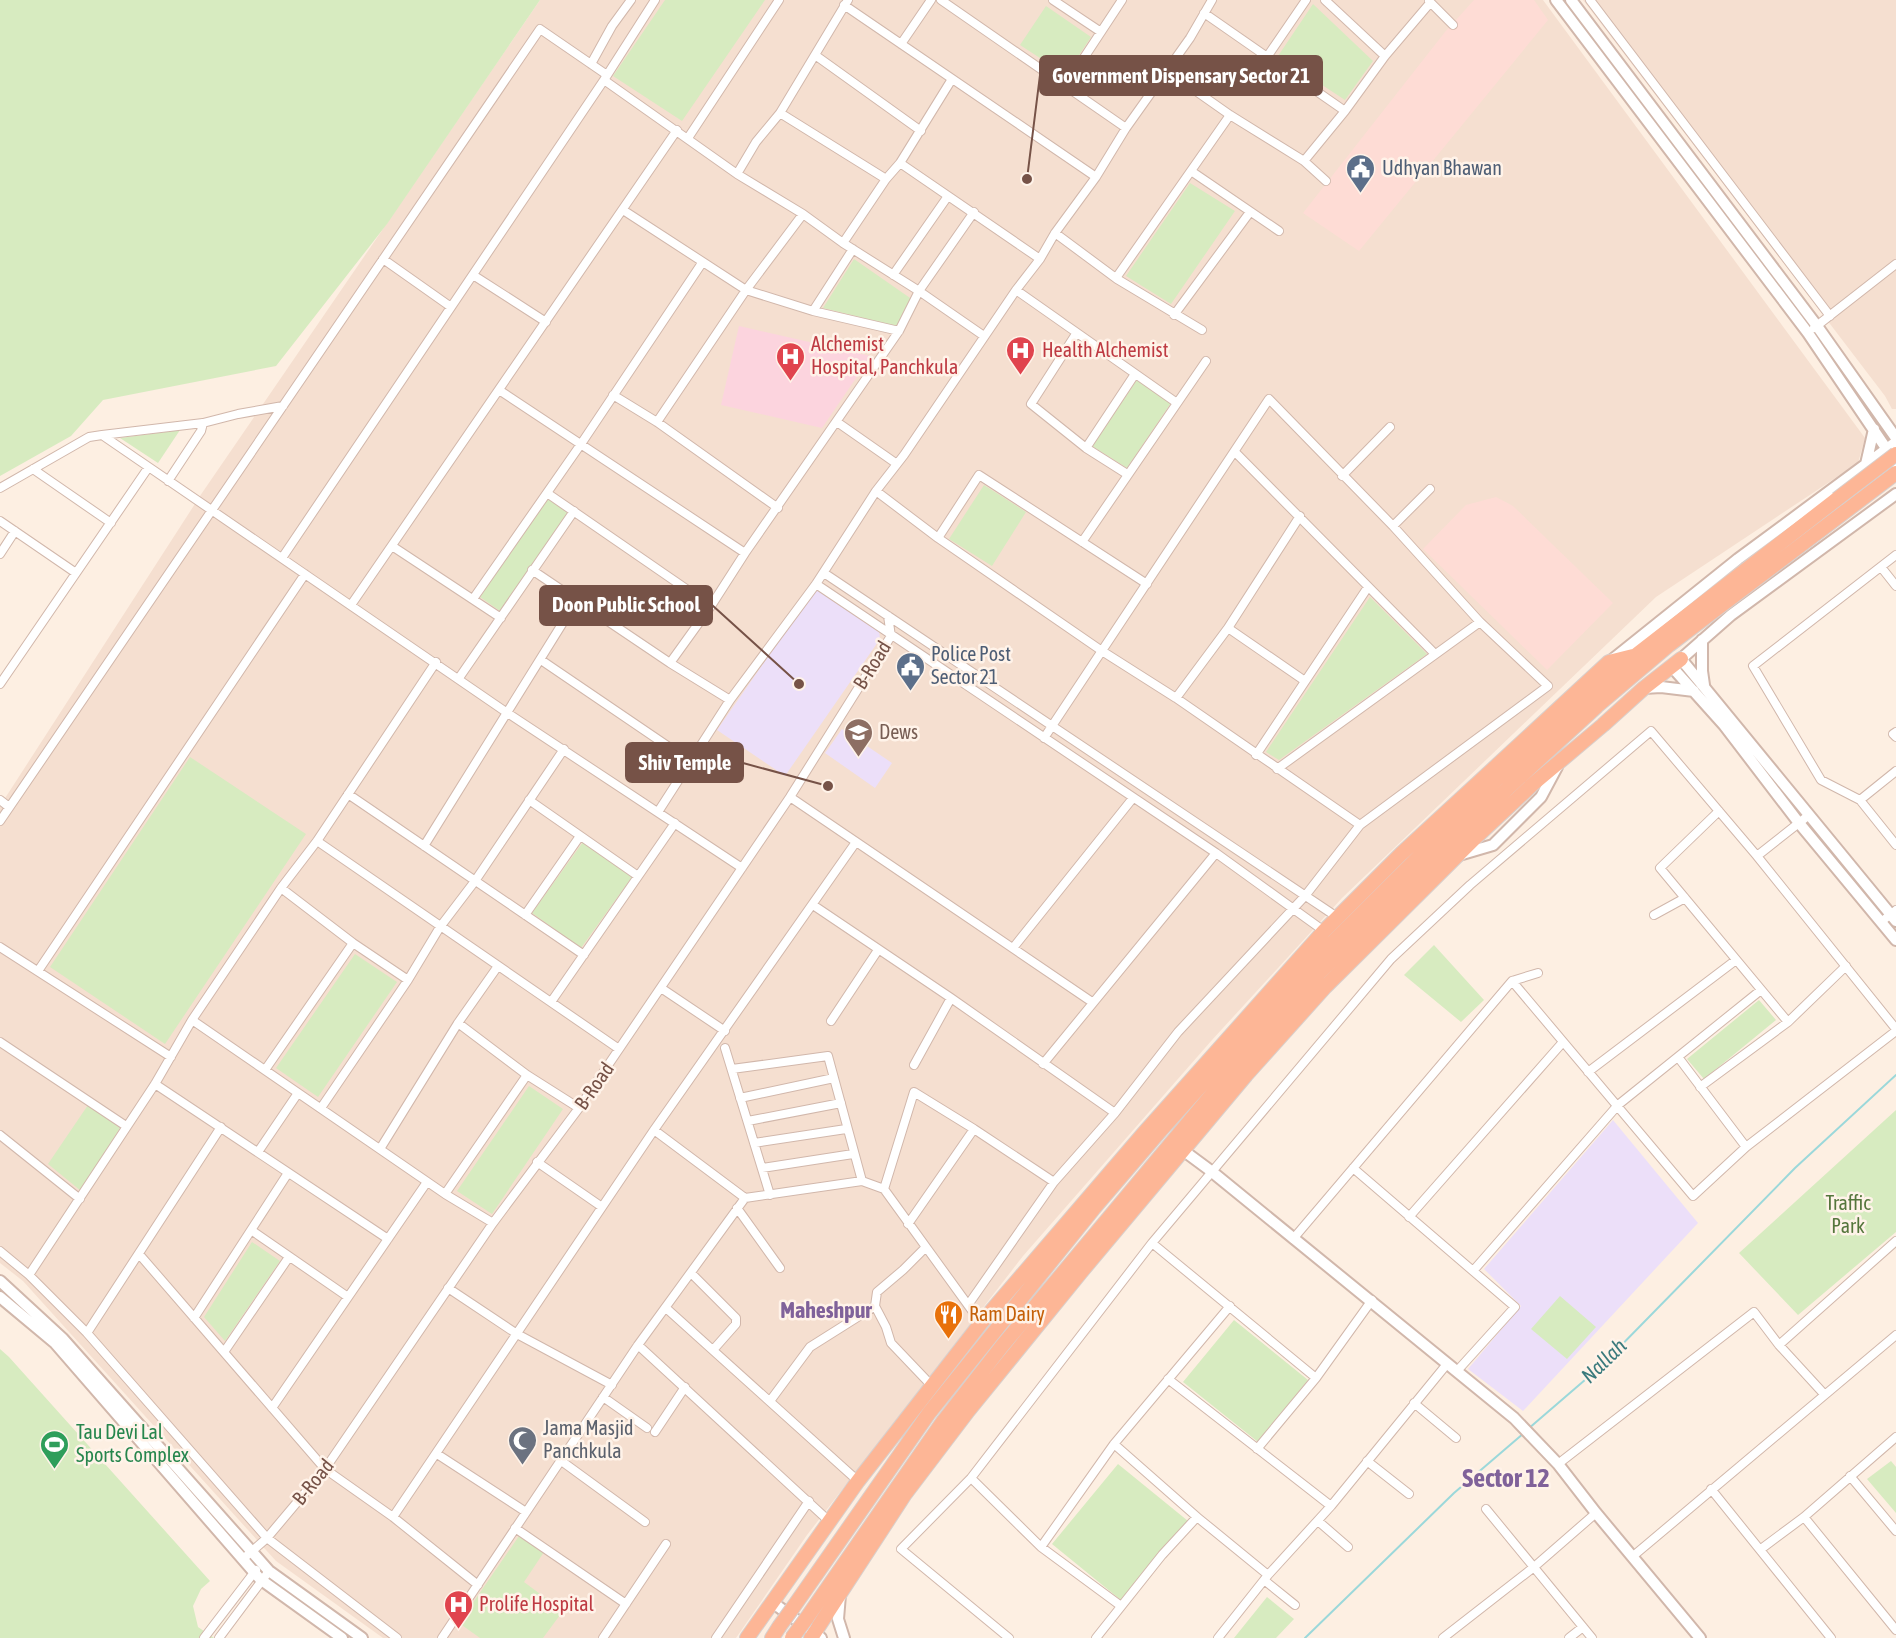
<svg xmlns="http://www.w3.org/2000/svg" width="1896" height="1638" font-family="'Asap Condensed',sans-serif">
<rect width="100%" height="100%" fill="#fdefe2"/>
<path fill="#f5dfd0" d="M540,0H1543L1865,438L1858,463L1656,597L1342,898L1212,1040L1023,1256L807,1535L736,1638H383L276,1561L23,1281L0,1263V806L202,493Z
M1583,0H1896V409H1892L1885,396Z"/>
<path fill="#fedcd5" d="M1474,0H1534L1548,20L1359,251L1303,213L1445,32Z
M1496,497L1513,506L1613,603L1547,670L1423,549L1466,505Z"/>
<path fill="#ecdff9" d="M816,588L879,630L880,639L785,776L717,730Z
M842,729L892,763L875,788L825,753Z
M1613,1120L1698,1223L1523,1411L1468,1369L1521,1306L1484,1269Z"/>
<path fill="#fcd4de" d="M739,326L871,356L822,428L721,405Z"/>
<path fill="#d7ebc0" d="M0,0H540L387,224L276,366L103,400L71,436L0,476Z
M665,0H765L682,121L613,76Z
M1313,4L1373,61L1345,100L1278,56Z
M1046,6L1091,37L1066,75L1020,45Z
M1190,183L1235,211L1171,304L1126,276Z
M854,259L913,300L896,326L823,308Z
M1137,380L1171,403L1127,468L1092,446Z
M180,430L158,463L120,438Z
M984,485L1026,512L992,566L949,539Z
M548,499L568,513L500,611L480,597Z
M1370,597L1427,654L1279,760L1266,752Z
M190,757L306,834L165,1044L50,967Z
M583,842L632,877L581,948L532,913Z
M1434,945L1484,1000L1461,1022L1404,975Z
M355,954L397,982L318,1097L276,1068Z
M1759,1000L1776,1020L1704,1079L1687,1059Z
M529,1086L563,1109L492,1214L457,1191Z
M88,1105L120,1128L81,1191L48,1164Z
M1896,1110V1232L1798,1315L1739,1253Z
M252,1242L280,1261L225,1341L204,1317Z
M1560,1296L1596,1327L1567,1359L1531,1329Z
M1234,1320L1308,1380L1258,1442L1183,1382Z
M0,1349L9,1357L210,1581L201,1589L193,1606L198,1627L214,1638H0Z
M1891,1461L1896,1467V1513L1867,1479Z
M1118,1464L1188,1521L1122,1601L1052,1544Z
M519,1536L544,1552L524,1582L563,1611L543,1638H480L459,1623Z
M1267,1597L1294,1619L1276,1638H1234Z"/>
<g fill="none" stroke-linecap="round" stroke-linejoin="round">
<path stroke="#9bd8da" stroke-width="2" d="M1528,1429L1600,1367L1795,1168L1896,1075
M1305,1638L1454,1493L1524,1433"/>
<defs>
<path id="minor" d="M941,0L1126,128
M1053,0L1101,32
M1325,0L1385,56
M1590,0L1830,316
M1429,1L1453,25
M844,5L1096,177
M1204,13L1345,111
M901,44L931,0
M815,55L921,131
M1267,57L1306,0
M591,64L612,26L631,0
M1166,70L1230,115L1304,161L1326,181
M604,80L737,174L803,214L843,243L919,291L984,336
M1066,85L1122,0
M780,113L886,179
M688,138L779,0
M1304,161L1345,111L1385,56L1430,3
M900,163L1040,259
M1191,171L1279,231
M737,174L756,142L780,113L848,0
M623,210L746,290L813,311L899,331
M1055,233L1117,279L1202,330
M843,243L886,179L900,163L952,79
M383,259L451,307
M473,275L546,322
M893,275L948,196
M1116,278L1230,115
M1016,290L1177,403
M813,311L853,249
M1174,315L1250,212
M1814,328L1896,264
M1076,334L1031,404L1086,448L1127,474
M499,390L745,553
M613,395L657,422L778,508
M657,422L746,290L803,214
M837,422L897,464
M102,435L203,423L238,414L283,406
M1086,448L1135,374
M1235,452L1435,654
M33,469L111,523
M1342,476L1390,427
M168,481L201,431L203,423
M0,488L89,437L102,435L506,712L742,868
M876,491L938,538L1102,651L1176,698L1360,825
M547,493L711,606
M0,521L76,573
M1393,526L1430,489
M938,538L979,475L1147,584
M1082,542L1206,361
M392,546L501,618
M0,554L15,531
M1896,555L1753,666L1821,780L1860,800L1896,845
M282,558L604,80L655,0
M1881,567L1896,586
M532,570L670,663L730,700
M824,573L1337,917
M816,584L1216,853L1324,931
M473,599L581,444L702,263
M351,605L677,130
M1228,628L1305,681
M541,660L691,762
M670,663L711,606L745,553L899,331L919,291L974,212
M459,678L574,511
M0,684L148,468
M1176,698L1228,628L1300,516
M1896,732L1893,734L1896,737
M1256,755L1368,587
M1277,769L1480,622
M348,794L584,955
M790,797L1092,1002
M0,800L9,807
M529,800L638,876
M1860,800L1896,771
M1719,811L1660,868L1788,1022
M658,812L730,700L816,584L876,491L904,455L1016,290L1040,259L1055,233L1096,177L1126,128L1190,38L1212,0
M0,821L540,29L607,75
M317,841L619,1049
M424,846L577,600
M1757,856L1809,815
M281,888L353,943L408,980
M813,905L951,998L1115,1113
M525,915L580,836
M1654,915L1685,898
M1881,922L1896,910
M0,947L171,1057
M1013,948L1133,798
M38,971L305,574
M1512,981L1693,1196L1746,1147L1896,1031
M661,988L725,1031
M551,1002L675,823
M192,1020L445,1194L493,1223
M831,1021L878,950
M458,1023L527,1075L579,1108
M0,1042L126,1126
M725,1048L770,1195
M1678,1057L1746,1147
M1043,1064L1216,853
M914,1065L951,998
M732,1069L828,1056L862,1181
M265,1070L353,943
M1588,1072L1736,960
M155,1084L388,1239
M1700,1087L1788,1022L1846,966
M740,1098L834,1078
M321,1108L408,980L440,927L475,881L564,749
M748,1121L841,1103
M654,1130L745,1198L862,1181L884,1189L981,1323
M0,1135L80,1199
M754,1143L846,1129
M380,1149L458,1023L498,966
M258,1152L298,1093
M537,1162L602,1207
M762,1168L853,1154
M1353,1168L1515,1307L1457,1371
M884,1189L914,1092L974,1129L1054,1182
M445,1194L527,1075
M737,1208L780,1268
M1409,1217L1563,1042
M908,1224L974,1129
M251,1230L348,1297
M1293,1239L1512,981L1538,973
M1152,1243L1316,1378
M925,1248L903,1270L877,1292L875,1306L886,1327L891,1343L932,1386
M0,1251L29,1275L87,1333L267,1538L397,1638
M139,1254L325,1469L393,1517L478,1585
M1473,1271L1618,1105L1761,990
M691,1273L736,1318V1324L713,1350
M29,1275L155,1084L192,1020L281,888L317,841L436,662
M448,1288L517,1334L612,1385
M968,1305L1054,1182L1115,1113L1178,1032L1305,896L1360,825L1548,686L1480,622L1393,526L1269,399L1044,738
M666,1308L858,1481
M194,1318L288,1173
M87,1333L221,1127
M638,1345L830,1522
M1779,1345L1896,1241
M224,1352L289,1257
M1168,1379L1331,1506
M603,1397L647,1428
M770,1401L810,1347L875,1306
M1414,1403L1456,1438
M272,1408L427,1182
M655,1432L685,1387
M1114,1444L1197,1517L1268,1575
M1257,1449L1316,1378L1372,1300
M437,1454L526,1512
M560,1460L645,1522
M1367,1461L1409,1494
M1558,1464L1754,1312L1779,1345L1824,1394
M1850,1476L1896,1531
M971,1478L1041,1547L1121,1606
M1711,1489L1831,1638
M1486,1509L1592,1638
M393,1517L654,1130L856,842
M1804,1517L1896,1630
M1318,1521L1348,1547
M515,1528L626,1604
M1041,1547L1114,1444L1230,1306
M1761,1549L1804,1517L1896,1437
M1632,1557L1896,1335
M243,1559L267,1538L325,1469L493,1223L579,1108L790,797L891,636L888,616
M1264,1580L1295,1605
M204,1638L256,1570
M219,1638L269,1571
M442,1638L638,1345L745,1198
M603,1638L666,1544
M716,1638L809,1501
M1009,1638L901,1549L971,1478L1152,1243L1391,959L1470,885L1651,731L1757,856L1896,1029
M1096,1638L1162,1555L1197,1517
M1218,1638L1268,1575L1331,1506L1447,1364
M1443,1638L1534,1567L1596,1513
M1569,1638L1583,1627"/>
<path id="tertiary" d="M1556,0L1808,333L1896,463
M1571,0L1817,326L1896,438
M1866,464L1874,429
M1896,494L1731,615L1681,659L1896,921
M1702,640V671L1704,685
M1612,660L1738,559L1896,442
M1672,667L1724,725L1799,823L1896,940
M1644,688L1661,687L1694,691
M1459,855L1493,845L1541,797L1557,767
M1184,1151L1211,1171L1514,1418L1558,1464L1596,1513L1700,1638
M0,1281L63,1339L269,1571L362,1638
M0,1297L55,1343L260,1579L342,1638
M840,1595L838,1619L844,1638
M772,1602L821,1638"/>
<path id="trunk" d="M792,1609L929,1413L1094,1208L1160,1131L1306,969L1497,779L1636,655L1837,499
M806,1619L942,1423L1002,1346L1239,1062L1319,973L1510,786L1597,706L1669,645L1896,473
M747,1638L858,1481L981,1323L1144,1133L1324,931L1401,854L1609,662L1633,656
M772,1638L779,1627
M811,1638L905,1494L968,1411L1081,1272L1246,1075L1325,987L1474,839L1533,784L1603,725L1644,688L1681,659"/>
</defs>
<use href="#minor" stroke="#d1b7ab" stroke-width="10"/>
<use href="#tertiary" stroke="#d1b7ab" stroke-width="14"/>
<use href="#trunk" stroke="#d9cfcb" stroke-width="16"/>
<use href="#minor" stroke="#fff" stroke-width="8"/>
<use href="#tertiary" stroke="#fff" stroke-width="10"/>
<use href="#trunk" stroke="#fdb696" stroke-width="14"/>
<defs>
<path id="trunk-bridge" d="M1837,499L1896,454
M779,1627L792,1609
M792,1638L806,1619"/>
</defs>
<use href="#trunk-bridge" stroke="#d9cfcb" stroke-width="16" stroke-linecap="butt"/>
<use href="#trunk-bridge" stroke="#fdb696" stroke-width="14"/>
</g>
<defs>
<symbol id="civic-pin" viewBox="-11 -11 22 30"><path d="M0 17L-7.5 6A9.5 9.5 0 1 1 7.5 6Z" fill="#5c6f8a" stroke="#fff3e9"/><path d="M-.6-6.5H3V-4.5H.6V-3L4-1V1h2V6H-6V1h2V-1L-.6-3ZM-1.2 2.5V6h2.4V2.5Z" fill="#fff"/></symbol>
<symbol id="hospital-pin" viewBox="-11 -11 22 30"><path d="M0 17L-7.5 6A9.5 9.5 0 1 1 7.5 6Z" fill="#e0444e" stroke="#fff3e9"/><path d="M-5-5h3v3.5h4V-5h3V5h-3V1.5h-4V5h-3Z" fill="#fff"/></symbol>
<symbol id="school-pin" viewBox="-11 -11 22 30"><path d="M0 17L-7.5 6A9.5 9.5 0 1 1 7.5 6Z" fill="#8d6e63" stroke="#fff3e9"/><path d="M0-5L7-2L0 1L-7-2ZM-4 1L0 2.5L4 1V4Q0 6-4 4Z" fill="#fff"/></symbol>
<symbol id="restaurant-pin" viewBox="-11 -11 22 30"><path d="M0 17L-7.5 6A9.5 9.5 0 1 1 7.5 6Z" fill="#e8710a" stroke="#fff3e9"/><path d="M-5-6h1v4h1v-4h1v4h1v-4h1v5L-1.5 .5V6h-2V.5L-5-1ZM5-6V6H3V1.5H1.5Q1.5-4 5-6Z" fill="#fff"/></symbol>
<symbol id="mosque-pin" viewBox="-11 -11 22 30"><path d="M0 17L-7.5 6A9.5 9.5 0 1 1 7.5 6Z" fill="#6b7280" stroke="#fff3e9"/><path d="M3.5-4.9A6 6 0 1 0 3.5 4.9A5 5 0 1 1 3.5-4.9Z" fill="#fff"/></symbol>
<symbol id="stadium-pin" viewBox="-11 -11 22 30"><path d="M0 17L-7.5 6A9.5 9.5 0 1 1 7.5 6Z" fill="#2e9e5b" stroke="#fff3e9"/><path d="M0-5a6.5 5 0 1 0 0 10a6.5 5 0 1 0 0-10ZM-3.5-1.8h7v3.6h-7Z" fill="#fff"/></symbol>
</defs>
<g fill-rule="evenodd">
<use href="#civic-pin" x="1344" y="152" width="33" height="45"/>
<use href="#hospital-pin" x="1004" y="334" width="33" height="45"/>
<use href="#hospital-pin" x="774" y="340" width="33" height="45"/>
<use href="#civic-pin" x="894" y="650" width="33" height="45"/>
<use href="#school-pin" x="842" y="716" width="33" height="45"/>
<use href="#restaurant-pin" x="932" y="1298" width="33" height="45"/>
<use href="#mosque-pin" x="506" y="1424" width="33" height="45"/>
<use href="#stadium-pin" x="38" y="1428" width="33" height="45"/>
<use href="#hospital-pin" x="442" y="1588" width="33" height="45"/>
</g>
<g text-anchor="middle" stroke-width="5" stroke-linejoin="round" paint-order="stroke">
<g font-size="20" fill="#4e5e75" stroke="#fff3e9" text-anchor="start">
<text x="1382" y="175">Udhyan Bhawan</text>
<text x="931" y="661">Police Post<tspan x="931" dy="23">Sector 21</tspan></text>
</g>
<g font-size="20" fill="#be3a42" stroke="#fff3e9" text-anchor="start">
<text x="811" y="351">Alchemist<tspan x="811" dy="23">Hospital, Panchkula</tspan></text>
<text x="1042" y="357">Health Alchemist</text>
<text x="479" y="1611">Prolife Hospital</text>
</g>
<g font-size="20" fill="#765247" stroke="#fff3e9">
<text transform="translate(872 665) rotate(-58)" y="7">B-Road</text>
<text transform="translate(594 1086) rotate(-55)" y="7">B-Road</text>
<text transform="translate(313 1482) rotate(-51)" y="7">B-Road</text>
</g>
<g font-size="20" fill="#785e54" stroke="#fff3e9" text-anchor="start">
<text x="879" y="739">Dews</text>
</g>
<g font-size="20" fill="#55763c" stroke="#fff3e9">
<text x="1848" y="1210">Traffic<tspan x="1848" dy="23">Park</tspan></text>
</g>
<g font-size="20" fill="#c56008" stroke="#fff3e9" text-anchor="start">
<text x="969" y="1321">Ram Dairy</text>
</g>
<g font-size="20" fill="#5b616d" stroke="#fff3e9" text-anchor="start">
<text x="543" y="1435">Jama Masjid<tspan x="543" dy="23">Panchkula</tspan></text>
</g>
<g font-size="20" fill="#27864d" stroke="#fff3e9" text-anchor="start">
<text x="76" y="1439">Tau Devi Lal<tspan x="76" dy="23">Sports Complex</tspan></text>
</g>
<g font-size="21" font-style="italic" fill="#3a7a7c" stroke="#fff3e9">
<text transform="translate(1604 1361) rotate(-44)" y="7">Nallah</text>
</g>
<g font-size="22" font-weight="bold" fill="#80629a" stroke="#fff3e9">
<text x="826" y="1318">Maheshpur</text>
</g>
<g font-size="26" font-weight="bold" fill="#80629a" stroke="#fff3e9">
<text x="1506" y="1487">Sector 12</text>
</g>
</g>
<path fill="none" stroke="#765247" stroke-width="2" d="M1027 179L1040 75M799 684L712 605M828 786L743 763"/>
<g fill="#765247" stroke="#fff3e9" stroke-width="2">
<circle cx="1027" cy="179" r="6"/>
<circle cx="799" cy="684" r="6"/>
<circle cx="828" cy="786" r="6"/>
</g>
<g fill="#765247" stroke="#765247" stroke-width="2">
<rect x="1040" y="56" width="282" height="39" rx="6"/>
<rect x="540" y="586" width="172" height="39" rx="6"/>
<rect x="626" y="743" width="117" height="39" rx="6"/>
</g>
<g font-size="21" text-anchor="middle" font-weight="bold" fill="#fff">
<text x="1181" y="83">Government Dispensary Sector 21</text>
<text x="626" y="612">Doon Public School</text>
<text x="685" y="770">Shiv Temple</text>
</g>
</svg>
